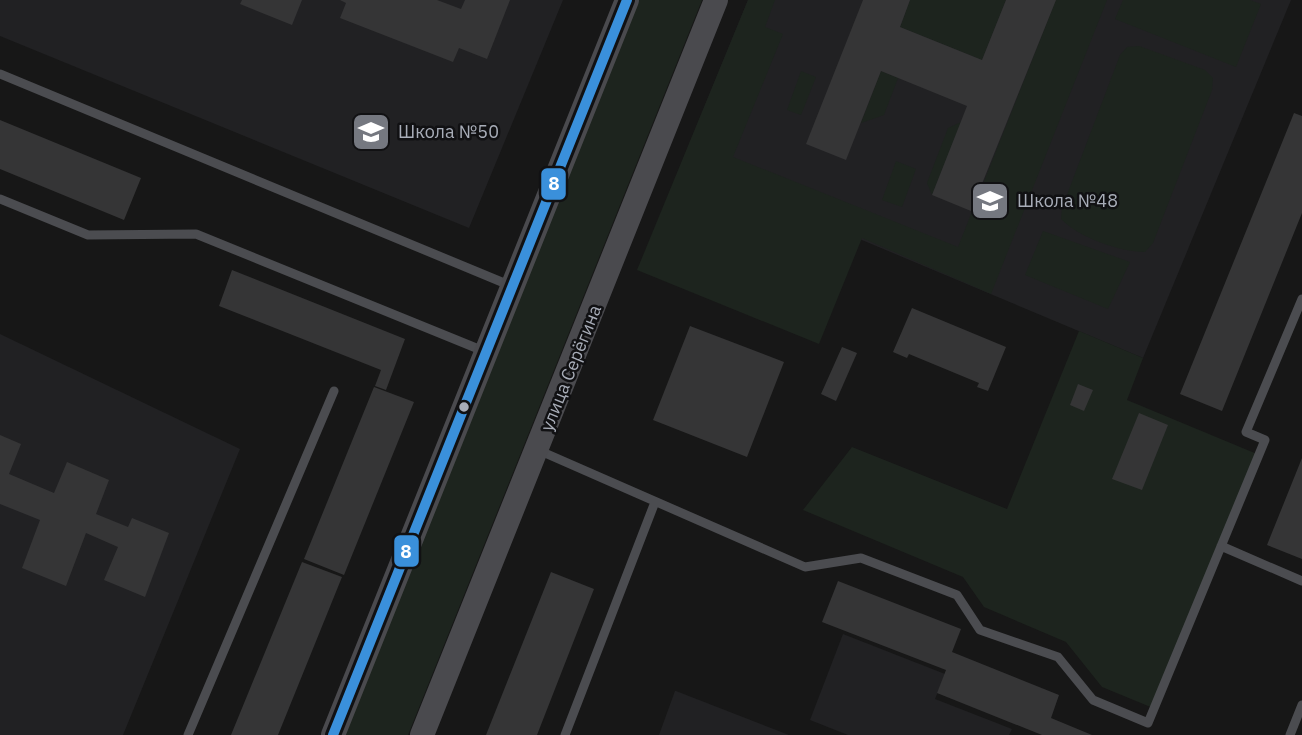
<svg xmlns="http://www.w3.org/2000/svg" width="1302" height="735" font-family="'IBM Plex Sans',sans-serif">
<rect width="100%" height="100%" fill="#171717"/>
<path fill="#212123" d="M0,0H563L469,228L0,36Z
M748,0H1291L1143,358L681,164Z
M0,334L240,449L123,735H0Z
M843,634L945,674L935,699L1012,729L1009,735H848L810,720Z
M675,691H676L789,735H659Z"/>
<path fill="#1d241e" d="M639,0H702L408,735H344Z
M748,0H775L765,27L783,34L733,157L958,247L1056,0H1107L991,294L862,238L819,344L637,270Z
M910,0H1006L982,60L900,27Z
M1123,0H1250L1261,4L1236,67L1115,19Z
M1139,46L1205,70L1213,78L1212,90L1153,243L1145,252C1120,252 1078,237 1061,219L1062,208L1120,55L1127,47Z
M801,71L816,77L801,115L787,110Z
M881,71L898,78L884,115L861,123Z
M961,122L932,195L927,183L948,128Z
M896,161L916,169L902,207L882,200Z
M1043,231L1130,262L1108,309L1025,275Z
M1079,331L1143,358L1127,400L1257,454L1153,708L1102,687L1066,642L984,607L963,577L803,510L852,447L1007,509Z"/>
<path fill="#353536" d="M242,0H302L292,25L240,4Z
M340,0H437L461,9L465,0H510L487,59L459,48L453,62L340,18L346,3Z
M863,0H910L900,27L982,60L1006,0H1056L971,211L932,195L967,106L881,71L846,160L806,144Z
M1294,113L1302,116V213L1222,411L1180,394Z
M0,120L141,178L124,220L0,169Z
M232,270L405,339L386,390L375,386L381,370L219,306Z
M912,308L1006,347L988,391L977,387L979,383L909,354L907,358L893,352Z
M690,326L784,362L747,457L653,420Z
M842,347L857,353L836,401L821,394Z
M1078,384L1093,390L1084,411L1070,405Z
M374,387L414,402L344,575L304,559Z
M1139,413L1168,425L1142,490L1112,479Z
M0,435L21,444L9,474L54,493L67,462L109,480L96,514L128,527L132,518L169,533L145,597L104,580L118,547L86,533L66,586L22,568L40,520L0,504Z
M1302,458V559L1267,545Z
M302,562L342,577L278,735H231Z
M551,572L594,589L537,735H486Z
M838,581L961,629L952,652L1059,695L1051,718L1092,735H1042L937,693L946,670L822,622Z"/>
<g fill="none" stroke-linecap="round" stroke-linejoin="round">
<path stroke="#4b4c50" stroke-width="9" d="M0,74L509,285
M0,199L88,235L196,234L486,352
M538,450L805,567L861,558L957,595L980,630L1058,657L1093,700L1148,723L1265,440L1246,432L1302,299
M1221,546L1302,581
M188,735L334,391
M565,735L655,502
M1290,735L1302,705"/>
<path stroke="#4a4a4e" stroke-width="24" d="M333,735L627,0
M422,735L716,0"/>
<defs>
<path id="bus-1" d="M333,735L627,0"/>
</defs>
<use href="#bus-1" stroke="#111113" stroke-width="16"/>
<use href="#bus-1" stroke="#3a90db" stroke-width="10"/>
</g>
<defs>
<symbol id="school-square" viewBox="-11 -11 22 22"><rect x="-9" y="-9" width="18" height="18" rx="4" fill="#757880" stroke="#111113"/><path d="M0-5L7-2L0 1L-7-2ZM-4 1L0 2.5L4 1V4Q0 6-4 4Z" fill="#fff"/></symbol>
</defs>
<g fill-rule="evenodd">
<use href="#school-square" x="349" y="110" width="44" height="44"/>
<use href="#school-square" x="968" y="179" width="44" height="44"/>
</g>
<circle fill="#a8adb8" stroke="#111113" stroke-width="2.5" cx="464" cy="407" r="6"/>
<g text-anchor="middle" stroke-width="5" stroke-linejoin="round" paint-order="stroke">
<g font-size="18" fill="#a8adb8" stroke="#111113" text-anchor="start">
<text x="398" y="138">Школа №50</text>
<text x="1017" y="207">Школа №48</text>
</g>
<g font-size="18" fill="#a8adb8" stroke="#111113">
<text transform="translate(571 368) rotate(-68)" y="6">улица Серёгина</text>
</g>
</g>
<g stroke="#111113" stroke-width="2.5">
<rect x="540" y="167" width="27" height="34" rx="7" fill="#3a90db"/>
<rect x="393" y="534" width="27" height="34" rx="7" fill="#3a90db"/>
</g>
<g font-size="19" text-anchor="middle" font-weight="bold" fill="#fff">
<text x="554" y="190">8</text>
<text x="406" y="558">8</text>
</g>
</svg>
